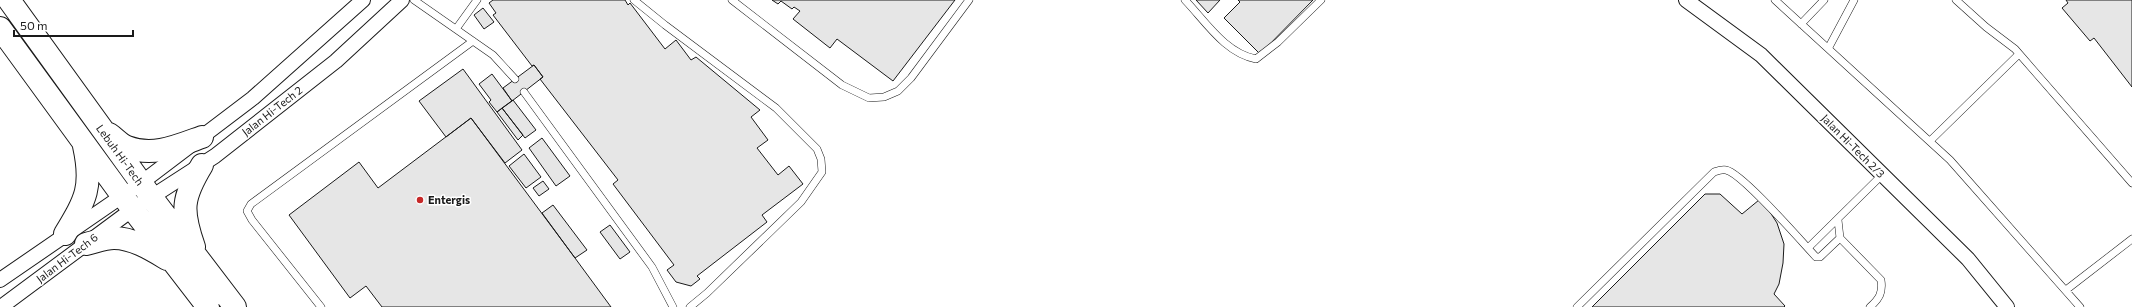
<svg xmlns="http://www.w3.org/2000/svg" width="2132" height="307" font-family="Commissioner,sans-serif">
<rect width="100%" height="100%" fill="#fff"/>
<path fill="#e6e6e6" stroke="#1a1a1a" d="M493,0H625L628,5L630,3L665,49L676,40L691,60L696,57L760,110L751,117L768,140L757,148L778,175L789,166L803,184L762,215L767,222L697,276L700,279L691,286L676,282L667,270L674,265L613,184L618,180L540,79L543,77L534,65L532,66L493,15L496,13L489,3Z
M772,0H955L893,81L837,39L830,48L793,19L800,11L794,7L792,9L781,1L778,4Z
M1196,0H1220L1208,13Z
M1238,0H1313L1260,54L1224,18L1240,2Z
M2066,0H2132V87L2094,38L2090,41L2062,8L2068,3Z
M483,8L494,22L484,29L474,15Z
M534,65L543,77L512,101L503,88Z
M463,69L522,150L505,163L471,118L446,137L419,101Z
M492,74L512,101L497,112L489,102L491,100L479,84Z
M513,100L536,130L525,138L502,108Z
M502,108L523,135L518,140L497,112Z
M471,118L575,258L611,307H382L366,286L350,298L289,215L359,162L378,188Z
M542,138L570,176L556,186L529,148Z
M524,154L541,177L526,188L509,166Z
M543,181L549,189L539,196L533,188Z
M1705,194H1720L1742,214L1759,200L1768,209L1777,223L1784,244L1783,263L1779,284L1774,294L1785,306L1784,307H1592Z
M553,205L587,250L575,258L542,213Z
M610,225L630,252L620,259L600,232Z"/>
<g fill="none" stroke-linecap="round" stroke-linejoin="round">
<defs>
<path id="service" d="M414,0L493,55L515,79
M634,0L665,25L776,108L817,149L821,159L822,172L801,202L707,293L690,307
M732,0L842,85L869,98L884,97L898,91L911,78L969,0
M1185,0C1206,22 1225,53 1256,59L1278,42L1321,0
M1775,0L1950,160L2080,307
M1956,0L1986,27L2015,49L2132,183
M1801,24L1824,0
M456,29L477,0
M1829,47L1854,0
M524,92L652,267L673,307
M1930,141L2019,54
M1838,220L1840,238L1881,280C1883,293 1879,299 1870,307
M1808,248L1882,175
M2066,290L2132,239
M321,307L252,220L247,211L251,204L473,41
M1577,307L1714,172C1717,171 1722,169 1726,170C1742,173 1801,241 1816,257H1820L1840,238"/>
<path id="minor" d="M1686,0L1761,55L1968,259L2007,307
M0,280L141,183L253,98L363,0
M1,307L133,209L215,156L336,61L402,0"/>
<path id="primary" d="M9,0L152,198L235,307
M0,28L121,194L208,307
M109,134C115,138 121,145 127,147C153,157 177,146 202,137
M65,234C86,199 93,187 84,146
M86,244C95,242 105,238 114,238C133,238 152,250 167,259
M194,247C181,210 182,198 202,165"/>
</defs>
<use href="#service" stroke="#1a1a1a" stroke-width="8"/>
<use href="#minor" stroke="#1a1a1a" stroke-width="16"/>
<use href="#primary" stroke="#1a1a1a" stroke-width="24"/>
<use href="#service" stroke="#fff" stroke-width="7"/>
<use href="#minor" stroke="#fff" stroke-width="14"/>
<use href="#primary" stroke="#fff" stroke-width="22"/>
</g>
<circle fill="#c62828" stroke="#fff" stroke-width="1.5" cx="420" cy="200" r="4"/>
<g text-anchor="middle" stroke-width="3" stroke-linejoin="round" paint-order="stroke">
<g font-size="11" fill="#1a1a1a" stroke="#fff">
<text transform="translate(272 111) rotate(-38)" y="4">Jalan Hi-Tech 2</text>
<text transform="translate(1853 146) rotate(45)" y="4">Jalan Hi-Tech 2/3</text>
<text transform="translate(120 155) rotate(54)" y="4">Lebuh Hi-Tech</text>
<text transform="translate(67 258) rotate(-37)" y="4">Jalan Hi-Tech 6</text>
</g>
<g font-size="11" font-weight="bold" fill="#1a1a1a" stroke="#fff" text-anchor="start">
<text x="428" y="204">Entergis</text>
</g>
</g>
<path d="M14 30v6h119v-6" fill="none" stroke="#1a1a1a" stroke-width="2"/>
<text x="20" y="30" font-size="12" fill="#1a1a1a" stroke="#ffffff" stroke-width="3" paint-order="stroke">50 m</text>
</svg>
